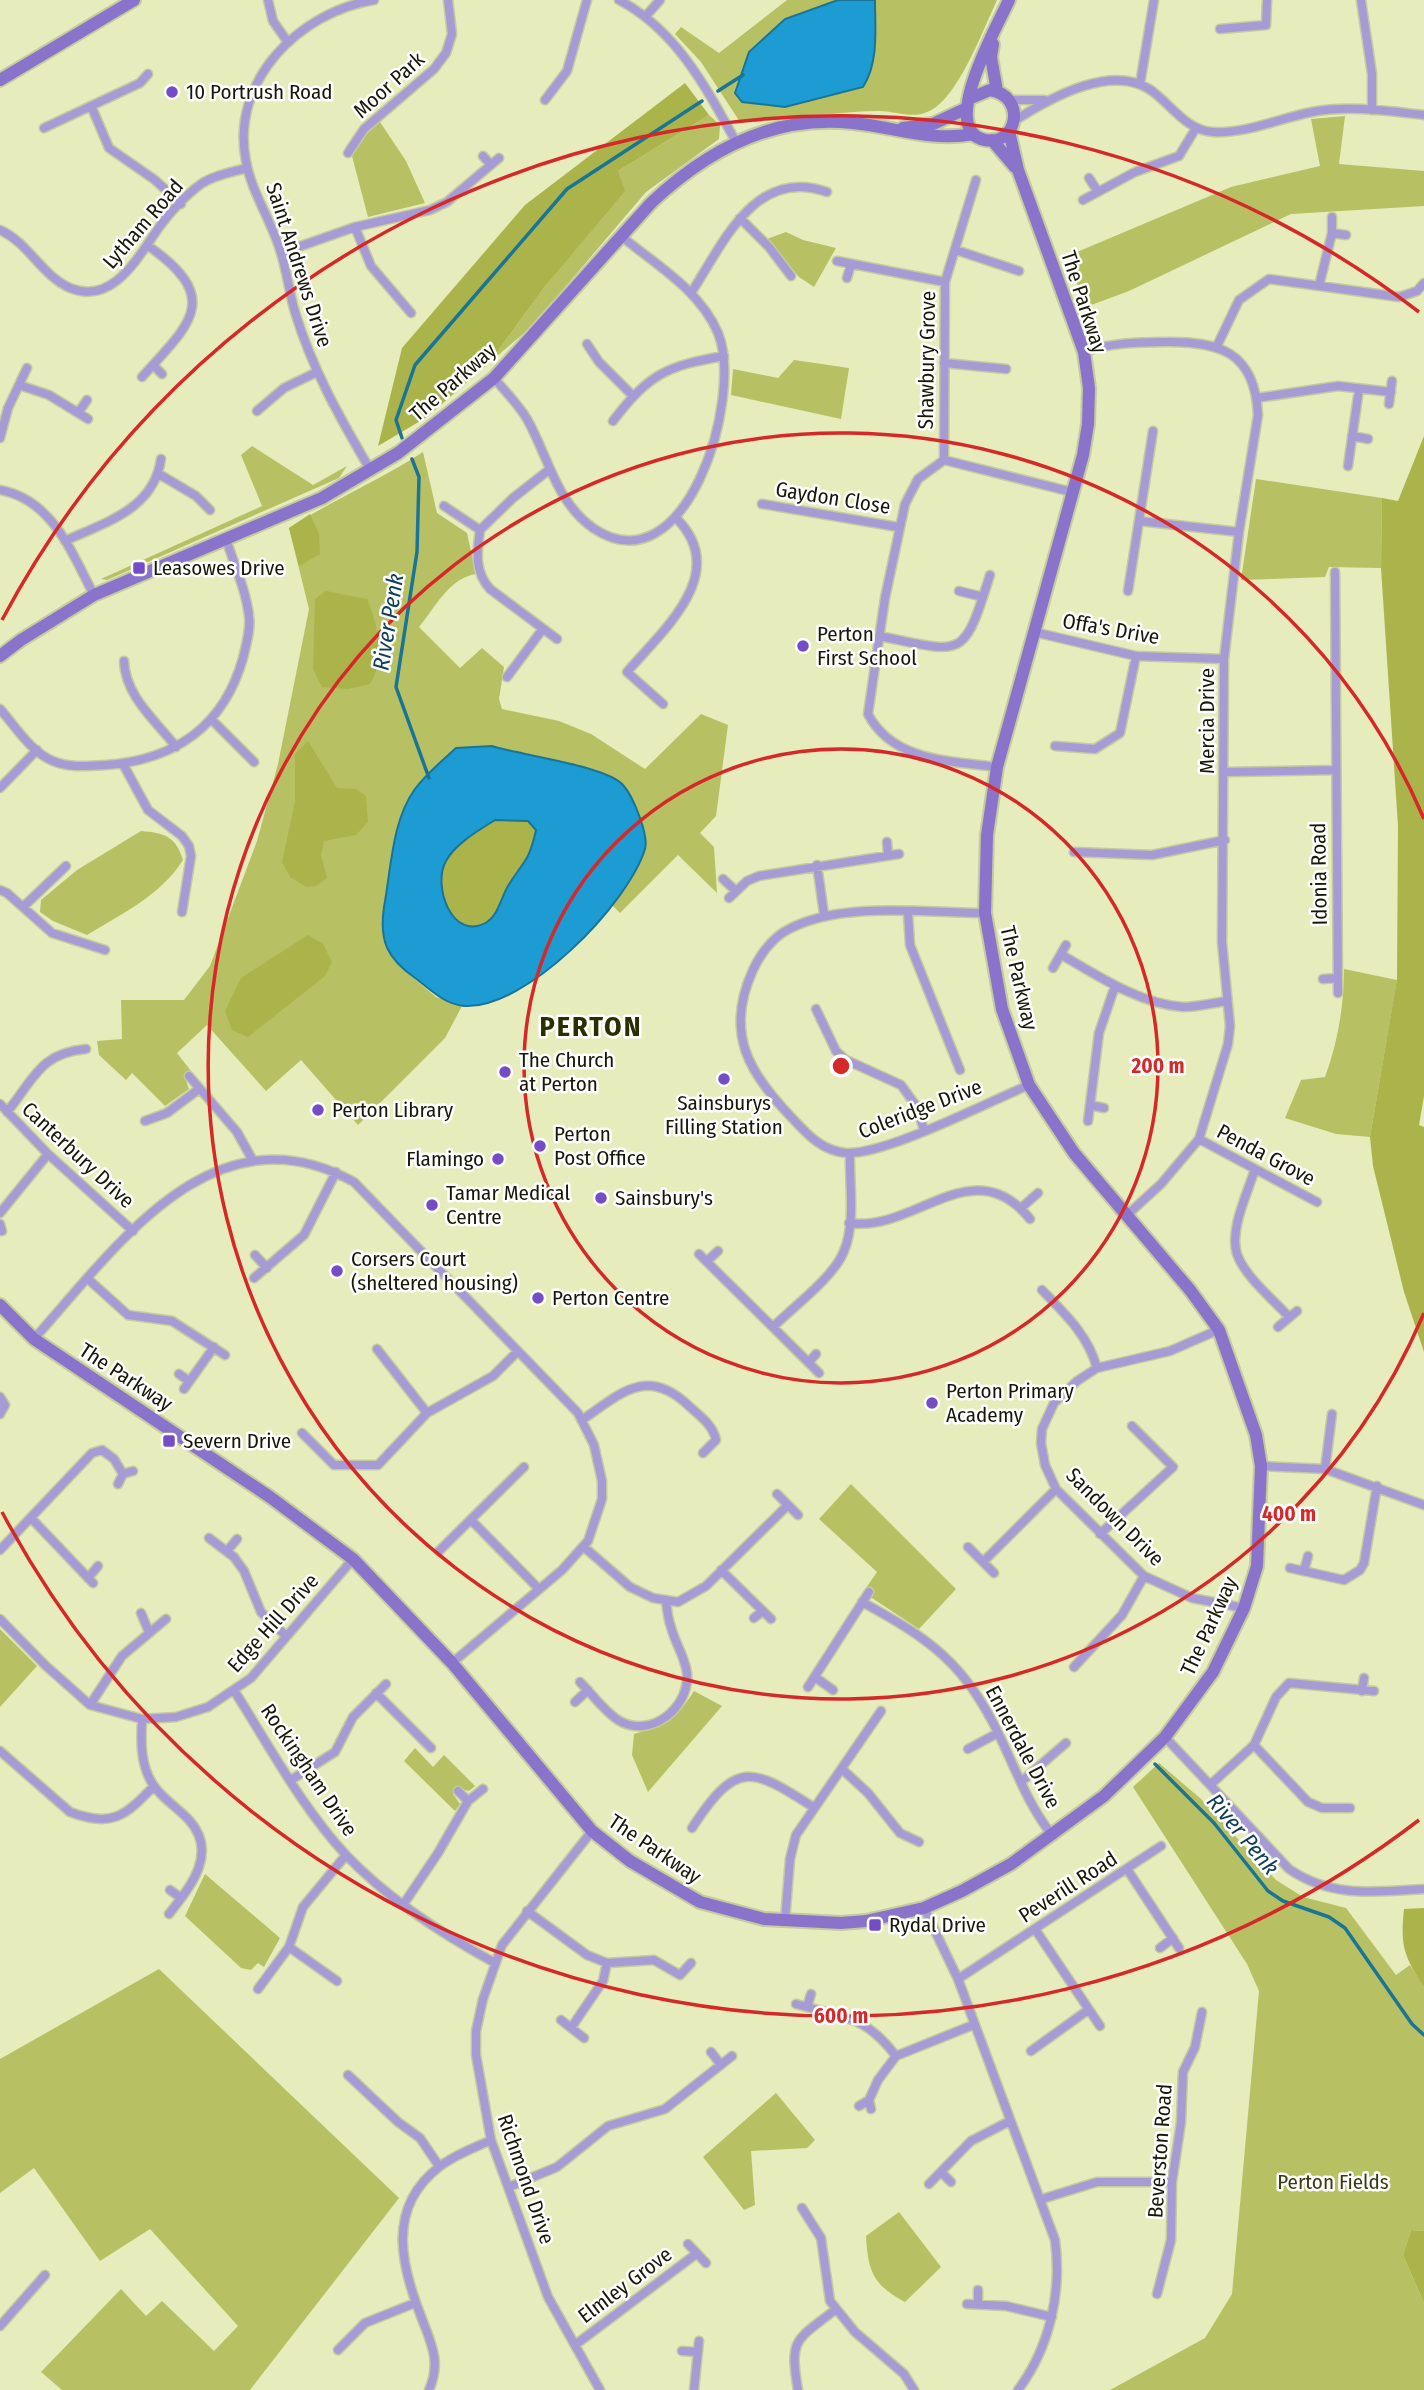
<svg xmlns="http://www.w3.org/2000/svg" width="1424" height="2390" font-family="'Fira Sans Condensed',sans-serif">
<rect width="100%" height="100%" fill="#e6ecbc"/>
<path fill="#b7c062" d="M787,0H997C983,30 962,87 936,107C917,121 901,112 880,111C833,111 787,122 740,122L701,62L675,34L681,27L719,53Z
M709,115L720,125L719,139L646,192L531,327L489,363L546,285L618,171Z
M1345,116L1339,164L1424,171V206L1291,214L1129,291L1083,308L1070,255L1231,187L1320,166L1311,119Z
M380,122L406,161L425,203L368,217L352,156L364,135Z
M786,232L803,240L836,248L814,287L799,277L767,239Z
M794,360L849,368L841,419L731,395L733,369L778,378Z
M252,446L313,485L347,466L339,478L107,580L101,579L262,506L241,455Z
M423,452L437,513L467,533L476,574C449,578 435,608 419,627L460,668L482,648L504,667L499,699L502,709L559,721L591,734L645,769L701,714L728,725L716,816L700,833L714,847L717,893L678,855L620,913L611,904L630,880L597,770L492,746L456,748L414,790L405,971L436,997L462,1006L445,1038L358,1125L301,1060L266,1091L207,1025L177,1053L191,1071L184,1075L189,1089L165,1106L132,1073L126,1080L99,1055L97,1041L122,1039L121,1000H184L210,966L257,841L278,764L309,609L289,528C333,500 380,480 423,452Z
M1256,479L1382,498L1381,568L1329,567L1325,577L1241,580Z
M141,831C164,833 176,836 183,860C160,896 123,913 87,935L53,921L40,912L41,900L77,870Z
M1344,969L1397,980L1370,1137L1336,1134L1285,1118L1301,1080L1325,1077C1338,1042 1344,1005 1344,969Z
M851,1484L956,1589L919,1629L872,1598L866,1588L877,1572L819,1519Z
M0,1629L37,1666L0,1707Z
M694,1691L722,1706L648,1792L632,1755L634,1734C668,1724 675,1720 694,1691Z
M415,1748L433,1767L444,1755L475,1786L469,1791L458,1788L453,1794L460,1804L455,1811L404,1761Z
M1159,1763L1201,1799L1276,1880L1303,1897L1346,1908L1396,1975L1410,1965L1424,1987V2231L1411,2230L1403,2255L1424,2303V2390H1110L1205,2338L1232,2294L1259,1991L1247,1964L1133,1787Z
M205,1874L280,1938L264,1967L258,1963L251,1970L241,1968L185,1916Z
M159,1969L399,2198L250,2390H62L41,2372L121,2289L146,2316L162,2301L214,2351L238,2326L150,2229L100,2261L34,2168L0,2193V2059Z
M776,2093L815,2140L807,2148L751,2151L755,2205L744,2210L703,2157Z
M899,2212L941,2267L905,2302C873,2285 868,2271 866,2236Z"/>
<path fill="#abb44b" d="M685,83L709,115L618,171L625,191L546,285L489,363L427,417L378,446L402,348L525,205Z
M1424,436V1096L1419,1125L1424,1127V1352L1404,1292L1373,1166L1370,1137L1397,979L1398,826L1381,568L1382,498L1398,501Z
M310,514L319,534L320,554L299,566L289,528Z
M326,591L367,599C378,625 386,659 370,684L348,689L322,687L313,669L315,599Z
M308,741L337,788L356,789L366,796L368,822L356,835L324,841L321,855L327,878L316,886L306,887L290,877L282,862L295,802V754Z
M495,820L528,821L536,830C529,862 524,860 508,886C501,898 498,915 487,922C453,942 432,887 446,861C455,844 479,830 495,820Z
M308,935L323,944L332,962L325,976L248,1037L232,1030L225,1011L241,978Z
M1424,1908V1987C1404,1956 1400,1946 1404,1909Z
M1411,2230L1424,2231V2303L1403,2255Z"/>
<path fill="#1c9cd3" stroke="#1a7496" stroke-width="2" fill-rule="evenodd" d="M838,0H875C875,29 879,62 863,87L785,107L742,102L735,93L749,52L785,19Z
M492,746C520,755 607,766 623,785C633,796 649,835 645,849C628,904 526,1010 464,1006C444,1004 431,990 415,978C387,958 379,941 384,907C391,870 392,820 415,789C426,774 442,761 456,748ZM495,820L528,821L536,830C529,862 524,860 508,886C501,898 498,915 487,922C452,943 432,885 446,861C455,844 479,830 495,820Z"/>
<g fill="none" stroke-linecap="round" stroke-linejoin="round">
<path stroke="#1a7496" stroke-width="3.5" d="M718,91L743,75
M402,438L396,420L415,365L567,189L702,101
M412,459L419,477L417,552L396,687L429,778
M1155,1764L1214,1823L1268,1891L1283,1901L1329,1917L1345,1928L1412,2024L1424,2035"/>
<defs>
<path id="street" d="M268,0L273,21L287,41
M619,0C676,30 706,87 736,142
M1361,0L1372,74V110
M645,17L660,0
M1220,29L1266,25L1267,0
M1140,84L1154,0
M545,100L567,71L587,0
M1009,100H1045
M92,108L109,148L155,180L181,204
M1014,121C1050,98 1117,59 1157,95C1174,109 1189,131 1213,132C1246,134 1280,118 1312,112C1348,105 1388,111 1424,115
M44,128L140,83L148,74
M348,153L364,129L434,69L446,53L452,34L448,0
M483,156L491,165
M1089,178L1098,192
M1083,200L1135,172L1179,156L1196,128
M740,218L769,247L791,276
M355,227L371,266L411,313
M0,230C29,243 41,275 70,288C114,306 139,255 160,226C170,212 187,194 201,184C214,175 233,172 247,168
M1332,233L1346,235
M956,250L1019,271
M281,253L355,227L430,210L447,202L499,158
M837,261L945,282
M847,278L851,264
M1319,286L1332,233V217
M691,293C723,244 755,166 827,192
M587,344L599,362L633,396
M1217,346L1239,300L1269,279L1399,297L1417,291L1424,283
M1084,352C1110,343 1137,342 1164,342C1220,341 1255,352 1258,415L1239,532L1224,659L1222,942L1230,1026L1228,1044L1199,1139L1161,1184L1126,1216
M944,363L1006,369
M153,365L162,374
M142,377C191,323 223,298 147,245
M494,378C505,391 518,404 527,419C548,456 556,502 593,528C686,591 744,397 718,333C700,290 655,264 621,236
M19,385L49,395L88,419
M1257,398L1338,386L1391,392
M1389,404L1392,381
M257,411L284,388L317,372
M78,413L87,400
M613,421C649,374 666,366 724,356
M1352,436L1368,439
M0,438L8,408L27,368
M944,460L945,282L976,180
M1348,466L1359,389
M550,469L513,498L480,530C477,552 474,571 490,589L557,639
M371,471C341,420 312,369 295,312C289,292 287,271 280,250C271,220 251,191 246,161C230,81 299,12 374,0
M159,474L196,496L210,510
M0,490C53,500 71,552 94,595
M762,504L898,527
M444,506L480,530
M1139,521L1239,532
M65,541C106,522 154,509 161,459
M1335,572L1338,993
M959,591L983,597
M1128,591L1153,431
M1034,632L1136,656L1224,659
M879,636C964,653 963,661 990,575
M124,661C125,696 156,721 176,747
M507,677L542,630
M663,704L627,672C664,629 732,572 675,517
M0,709C15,726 31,752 53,761C69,768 89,766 106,765C175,760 224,726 243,658C246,645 251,629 249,616C246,590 234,564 226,539
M211,719L254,762
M1055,746L1095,749L1120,733L1136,656
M123,764L148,810L182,836L189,846L191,856L182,912
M997,767C950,761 892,761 868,714L885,598L905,504L918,479L944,460L1072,492
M1225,772L1335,770
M0,788L37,750
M887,842L888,855
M1074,852L1152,855L1225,840
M817,865L824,914
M723,879L736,891
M0,890L7,893L52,933L105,950
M729,898L747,881L759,876L899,854
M23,907L66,866
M908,913L910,945L960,1070
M985,913C925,913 845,901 791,928C774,936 761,953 753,970C724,1033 749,1074 794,1120C809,1136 823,1151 846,1153C886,1155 988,1102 1029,1085
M1062,955C1098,976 1140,1004 1183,1007C1198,1007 1212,1003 1227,1001
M1053,968L1066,945
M1323,979L1338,978
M816,1009L836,1051L846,1060L901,1085L917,1107L924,1130
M189,1076L237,1132L252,1159
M0,1104L48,1154L133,1231
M1090,1105L1104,1108
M7,1112C34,1079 40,1053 86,1049
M145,1121L167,1113L199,1089
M1088,1121L1099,1033L1115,986
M1199,1139L1317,1202
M1255,1169C1248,1192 1229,1230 1237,1254C1245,1277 1273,1299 1289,1317
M1021,1208L1038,1193
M0,1213L48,1154
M849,1223C915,1233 973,1148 1030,1219
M0,1224L2,1231
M699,1254L819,1373
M255,1255L267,1268
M707,1261L718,1251
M254,1278L304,1235L336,1172
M88,1279L128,1315L172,1321L225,1355
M1042,1290C1065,1314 1088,1335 1097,1368
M773,1327C793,1307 834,1277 844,1251C856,1223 849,1183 850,1153
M1278,1327L1297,1311
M1218,1330L1170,1351L1097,1368L1077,1381L1054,1403L1042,1429L1041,1443L1045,1465L1056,1489L1144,1576L1192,1598L1244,1608
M34,1339C117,1246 214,1104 354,1182L578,1413L594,1445L602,1481V1499L588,1541L562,1570L452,1663
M377,1349L427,1413
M809,1362L816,1354
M179,1374L189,1381
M184,1389L214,1347
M0,1397L5,1405L0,1414
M582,1420C621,1393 647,1366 689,1406C700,1416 713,1425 716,1440L703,1453
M302,1433L334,1465H378L427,1413L493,1376L517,1352
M1261,1466L1325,1469L1424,1505
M1325,1469L1332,1414
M118,1484L123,1474L133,1471
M777,1494L798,1515
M31,1518L93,1583
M472,1521L538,1588
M1100,1534L1173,1467L1132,1426
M209,1538L234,1557L244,1571L261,1612L286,1636
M584,1547L630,1587L653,1598L678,1602L706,1586L788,1505
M968,1547L994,1573
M0,1550L92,1453L102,1450L114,1459L123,1474
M227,1551L237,1539
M439,1551L524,1467
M983,1562L1056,1489
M1290,1568L1344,1580L1360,1570L1364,1563L1377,1486
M721,1570L771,1619
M1304,1571L1308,1556
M88,1578L98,1566
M862,1602C930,1639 966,1664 1000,1737C1016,1770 1029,1807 1053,1836
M141,1613L149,1632
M754,1618L763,1611
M0,1619L45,1665L90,1705L142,1719L176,1717L208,1707L251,1678L353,1559
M1074,1667L1122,1615L1144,1576
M815,1677L833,1690
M580,1682C592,1694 604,1711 618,1720C650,1740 690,1708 687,1673C685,1657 675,1643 671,1627C668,1619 667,1610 666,1601
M808,1687L869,1592
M1362,1691L1364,1678
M235,1692C270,1747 302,1808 347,1856C388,1899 442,1934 495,1963
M376,1693L431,1748
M575,1702L588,1690
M90,1705L122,1656L166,1619
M142,1719C141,1742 140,1766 154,1786C163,1799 178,1808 189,1820C219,1853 190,1887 169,1914
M1165,1737L1289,1869C1331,1898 1375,1892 1424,1889
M1254,1745L1308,1802L1322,1808H1350
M968,1749L998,1733
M0,1751L70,1812C112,1828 125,1816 154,1786
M842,1769L868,1793L900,1833L919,1842
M291,1780L335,1752L353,1717L386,1684
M1021,1782L1066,1743
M1210,1785L1254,1745L1276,1697L1289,1683L1374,1691
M458,1791L468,1801
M692,1828C736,1761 750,1766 813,1807
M592,1831L502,1945L483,1999L476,2031V2055L491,2140L548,2297L600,2390
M1127,1869L1179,1948
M170,1890L181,1898
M403,1905L438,1853L468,1801L483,1789
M924,1908L958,1979L1055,2240C1062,2292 1050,2347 1018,2390
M527,1911L587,1955L607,1963L654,1960L680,1975L691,1963
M785,1921L790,1859L796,1835L881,1711
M1035,1929L1100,2026
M289,1947L337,1981
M1160,1948L1173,1938
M958,1979L1161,1846
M258,1989L289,1947L303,1907L346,1855
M796,2004C843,2018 864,2014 896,2056
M807,2007L811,1994
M561,2020L584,2038
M571,2028L603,1981L607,1963
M1031,2051L1088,2010
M711,2052L721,2065
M348,2075L398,2122L420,2138L439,2166
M869,2100L878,2080L896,2056L973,2025
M859,2106L869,2100L871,2109
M941,2172L951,2182
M929,2184L971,2141L1008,2122
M509,2187L557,2167L608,2126L665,2109L732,2056
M1042,2199L1097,2182H1172
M802,2208L821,2238L830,2301L855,2332L904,2374L914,2390
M688,2244L706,2263
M978,2290V2303
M1157,2294L1171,2240L1172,2182L1181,2122L1183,2072L1195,2047L1202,2012
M967,2304L1006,2306L1052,2317
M0,2326L45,2275
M575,2345L696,2254
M338,2350L365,2323L415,2303
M682,2351L697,2352
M429,2390C441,2363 432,2345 422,2319C401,2266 386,2208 439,2167C454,2155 474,2148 491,2140
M694,2390L699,2341
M798,2390C789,2337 796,2341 836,2309"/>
<path id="secondary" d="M993,44L991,57L997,91
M0,80L134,0
M971,98L990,90C1027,96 1018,146 985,140C937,131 998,25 1009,0
M903,128L933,124L965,109
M992,140L1015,167
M0,656L21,640L94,595L322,498L398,453L494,378L651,203C706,151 774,114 853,123C896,127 930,142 974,134
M0,1305L34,1339L270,1497L353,1559L452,1663L592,1831L630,1861L700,1902L764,1919L841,1923L866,1921L924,1908L962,1891L1011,1864L1104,1796L1165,1737L1213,1672L1244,1608L1257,1566L1261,1466L1256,1435L1219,1330L1190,1290L1074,1153L1029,1085L1002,1009L985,913L987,835L997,767L1083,455L1088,424L1089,388L1084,352L1018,170L1009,131"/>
</defs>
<use href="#street" stroke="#c5ca9f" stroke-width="11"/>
<use href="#secondary" stroke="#c5ca9f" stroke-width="16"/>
<use href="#street" stroke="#a79bd6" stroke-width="8"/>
<use href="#secondary" stroke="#8a74cb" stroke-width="12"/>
</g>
<g fill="none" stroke="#d62828" stroke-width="3.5">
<circle cx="841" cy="1066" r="317"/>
<path d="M1424 1313A633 633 0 1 1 1424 819"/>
<path d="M1419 1820A950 950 0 0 1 2 1512M2 620A950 950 0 0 1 1419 312"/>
</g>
<g fill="#744dc6" stroke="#fff" stroke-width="2.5">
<circle cx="172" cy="92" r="7"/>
<rect x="132" y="561" width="14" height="14" rx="3.5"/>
<circle cx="803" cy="646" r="7"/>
<circle cx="505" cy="1072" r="7"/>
<circle cx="724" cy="1079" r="7"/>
<circle cx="318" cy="1110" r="7"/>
<circle cx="540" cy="1146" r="7"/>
<circle cx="498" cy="1159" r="7"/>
<circle cx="601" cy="1198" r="7"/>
<circle cx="432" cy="1205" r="7"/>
<circle cx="337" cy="1271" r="7"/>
<circle cx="538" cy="1298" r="7"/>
<circle cx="932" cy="1403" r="7"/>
<rect x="162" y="1434" width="14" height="14" rx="3.5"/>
<rect x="868" y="1918" width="14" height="14" rx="3.5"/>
</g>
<g text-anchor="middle" stroke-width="5" stroke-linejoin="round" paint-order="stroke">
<g font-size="21" fill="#171807" stroke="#fff">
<text transform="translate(389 85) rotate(-42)" y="7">Moor Park</text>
<text transform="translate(143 224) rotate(-49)" y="7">Lytham Road</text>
<text transform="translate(299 265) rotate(72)" y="7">Saint Andrews Drive</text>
<text transform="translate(1084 302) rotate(72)" y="7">The Parkway</text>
<text transform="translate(927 360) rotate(-89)" y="7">Shawbury Grove</text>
<text transform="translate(453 382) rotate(-41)" y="7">The Parkway</text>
<text transform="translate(833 498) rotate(9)" y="7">Gaydon Close</text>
<text transform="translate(1111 629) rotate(10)" y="7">Offa's Drive</text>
<text transform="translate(1207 721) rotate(-90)" y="7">Mercia Drive</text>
<text transform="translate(1319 874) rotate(-91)" y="7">Idonia Road</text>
<text transform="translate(1019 978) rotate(77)" y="7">The Parkway</text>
<text transform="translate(920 1109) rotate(-21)" y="7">Coleridge Drive</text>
<text transform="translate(78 1155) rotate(43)" y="7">Canterbury Drive</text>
<text transform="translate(1266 1155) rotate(28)" y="7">Penda Grove</text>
<text transform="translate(126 1377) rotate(33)" y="7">The Parkway</text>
<text transform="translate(1115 1517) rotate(45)" y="7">Sandown Drive</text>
<text transform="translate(273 1623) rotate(-48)" y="7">Edge Hill Drive</text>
<text transform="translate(1209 1626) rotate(-65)" y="7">The Parkway</text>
<text transform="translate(1023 1747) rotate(62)" y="7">Ennerdale Drive</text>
<text transform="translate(309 1770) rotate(56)" y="7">Rockingham Drive</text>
<text transform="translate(655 1849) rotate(34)" y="7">The Parkway</text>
<text transform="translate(1068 1887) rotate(-33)" y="7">Peverill Road</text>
<text transform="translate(1160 2151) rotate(-86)" y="7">Beverston Road</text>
<text transform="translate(526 2179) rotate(71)" y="7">Richmond Drive</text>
<text transform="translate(625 2285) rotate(-37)" y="7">Elmley Grove</text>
</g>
<g font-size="21" fill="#171807" stroke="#fff" text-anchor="start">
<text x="186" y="99">10 Portrush Road</text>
<text x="153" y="575">Leasowes Drive</text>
<text x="817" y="641">Perton<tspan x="817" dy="24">First School</tspan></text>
<text x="519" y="1067">The Church<tspan x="519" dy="24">at Perton</tspan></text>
<text x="724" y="1110" text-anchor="middle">Sainsburys<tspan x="724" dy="24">Filling Station</tspan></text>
<text x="332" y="1117">Perton Library</text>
<text x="554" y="1141">Perton<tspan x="554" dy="24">Post Office</tspan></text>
<text x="484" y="1166" text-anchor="end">Flamingo</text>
<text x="446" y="1200">Tamar Medical<tspan x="446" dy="24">Centre</tspan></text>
<text x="615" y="1205">Sainsbury's</text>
<text x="351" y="1266">Corsers Court<tspan x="351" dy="24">(sheltered housing)</tspan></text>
<text x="552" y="1305">Perton Centre</text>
<text x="946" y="1398">Perton Primary<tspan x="946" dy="24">Academy</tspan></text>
<text x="183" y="1448">Severn Drive</text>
<text x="889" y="1932">Rydal Drive</text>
</g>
<g font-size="21" fill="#383c10" stroke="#fff">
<text x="1333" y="2189">Perton Fields</text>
</g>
<g font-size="23" font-style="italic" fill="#0d3e55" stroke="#fff">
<text transform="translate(388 622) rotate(-81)" y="8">River Penk</text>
<text transform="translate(1243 1834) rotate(50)" y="8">River Penk</text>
</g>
<g font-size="28" font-weight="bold" letter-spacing="2" fill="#2b2e01" stroke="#fff">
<text x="591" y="1036">PERTON</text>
</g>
</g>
<circle cx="841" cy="1066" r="10" fill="#d62828" stroke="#fff" stroke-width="3.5"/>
<g font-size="21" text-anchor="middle" font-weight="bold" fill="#d62828" stroke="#fff" stroke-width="5" stroke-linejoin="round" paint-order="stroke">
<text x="1158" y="1073">200 m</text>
<text x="1289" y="1521">400 m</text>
<text x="841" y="2023">600 m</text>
</g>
</svg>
